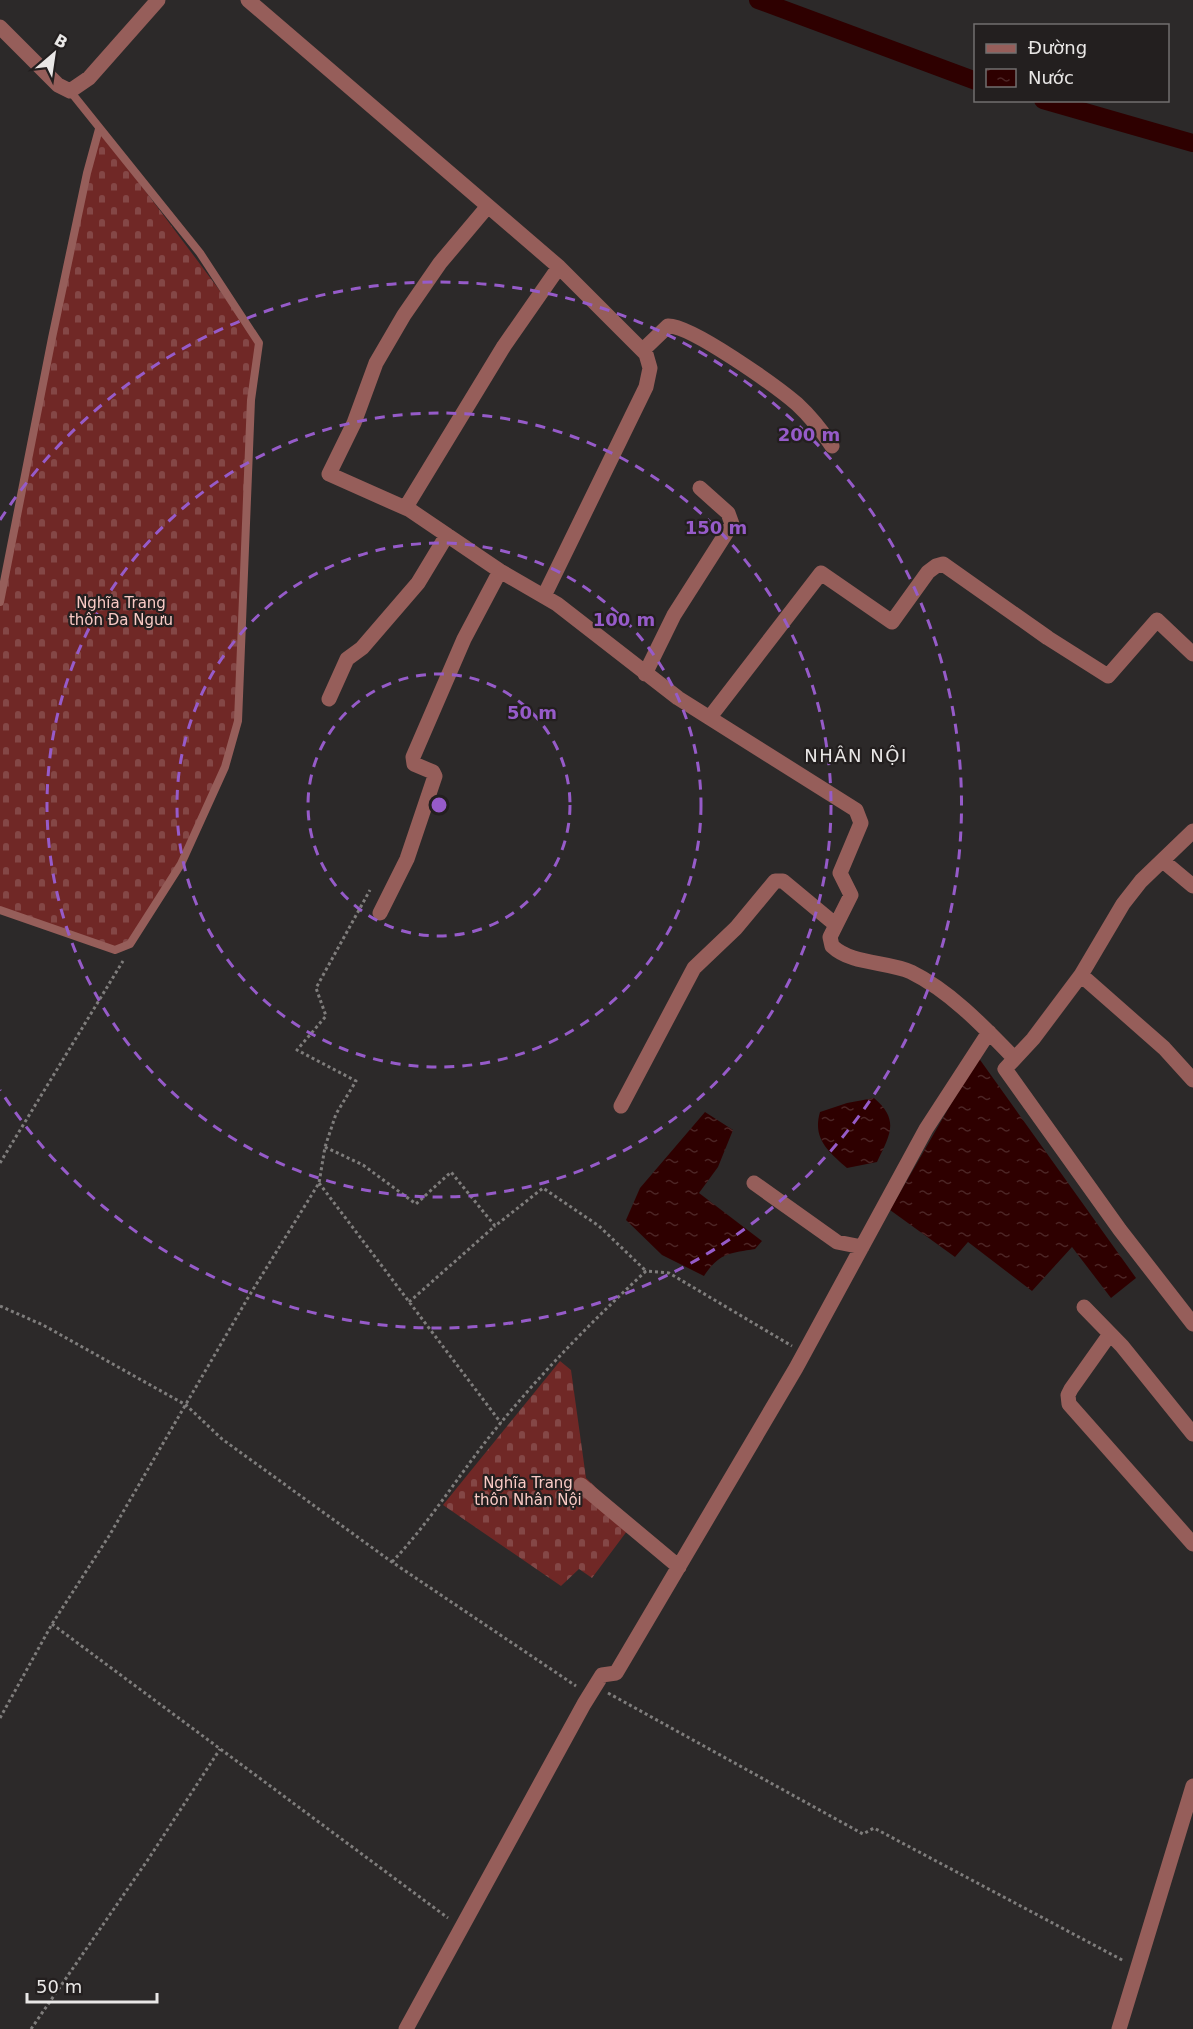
<svg xmlns="http://www.w3.org/2000/svg" width="1193" height="2029" font-family="'DejaVu Sans',sans-serif">
<defs>
<pattern id="cemetery-stones" width="16" height="16" patternUnits="userSpaceOnUse" patternTransform="scale(1.5)"><rect width="16" height="16" fill="#702826"/><path d="M2 7V4a2 2 0 0 1 4 0v3zM10 15v-3a2 2 0 0 1 4 0v3z" fill="#844746"/></pattern>
<pattern id="water-ripples" width="26" height="14" patternUnits="userSpaceOnUse" patternTransform="scale(1.5)"><rect width="26" height="14" fill="#2e0000"/><path d="M2 4q2-2 4 0t4 0M15 11q2-2 4 0t4 0" fill="none" stroke="#4c2525"/></pattern>
</defs>
<rect width="100%" height="100%" fill="#2c2929"/>
<path fill="url(#cemetery-stones)" d="M99,129L259,343L251,400L238,721L225,767L181,864L135,938L115,950L0,910V602Z
M560,1361L571,1370L586,1478L633,1523L592,1578L579,1569L561,1586L443,1505Z"/>
<path fill="url(#water-ripples)" d="M978,1057L1136,1278L1111,1298L1072,1247L1032,1291L968,1242L955,1257L890,1210Z
M874,1098C900,1120 890,1135 877,1162L847,1168C829,1152 812,1139 820,1112L847,1103Z
M705,1112L733,1130L718,1167L699,1193L762,1241L755,1249C730,1253 719,1253 704,1276L662,1255L626,1220L640,1188Z"/>
<g fill="none" stroke-linecap="round" stroke-linejoin="round">
<path stroke="#2e0000" stroke-width="18" d="M758,0L976,81
M1043,100L1193,143"/>
<path stroke="#7f7d7c" stroke-width="3" stroke-dasharray="3 3" stroke-linecap="butt" d="M325,1147L363,1165L416,1204L451,1172L495,1226L543,1188L599,1226L646,1271
M0,1163L123,961
M319,1183L501,1423
M409,1302L495,1226
M0,1306L43,1325L186,1405L222,1439L392,1562L576,1686
M392,1562C429,1523 457,1478 490,1436C539,1375 589,1324 646,1271L669,1273L792,1346
M52,1624L448,1918
M608,1693L863,1834L874,1828L1124,1961
M0,1718L52,1624L109,1536L249,1296L319,1183L325,1147L336,1114L356,1081L297,1050L326,1016L316,988L370,890
M31,2029L149,1858L220,1749"/>
<path stroke="#965e5a" stroke-width="8" d="M0,602L52,338L87,173L99,129
M0,910L115,950L130,944L181,864L225,767L238,721L251,400L259,343L200,253L70,91"/>
<path stroke="#965e5a" stroke-width="15" d="M248,0L559,267L646,354L650,368L646,387L544,596
M0,27L58,85L70,91L89,78L158,0
M488,206L440,263L404,315L376,363L354,423L329,474L410,510L500,571L557,604L678,698L856,810L861,823L840,873L851,895L830,937L832,946C852,965 887,961 911,972C950,991 984,1027 1014,1058
M643,350L668,326C691,325 777,387 797,404C811,417 822,431 832,446
M406,507L504,346L559,267
M645,674L674,615L732,524L728,513L700,488
M329,699L347,659L362,648L418,583L447,535
M710,717L821,573L892,622L928,572L936,566L943,564L1048,638L1108,676L1157,620L1193,654
M1193,831L1141,881L1123,904L1081,975L1033,1039L1005,1069L1120,1230L1193,1324
M1163,861L1193,886
M380,913L407,859L435,776L433,772L414,764L413,757L464,639L500,571
M1081,975L1164,1048L1193,1080
M621,1106L694,968L736,928L775,881H783L836,925
M754,1183L837,1242L862,1247
M1084,1307L1122,1346L1193,1434
M1110,1334L1071,1389L1068,1395L1069,1404L1193,1544
M581,1485L679,1567
M406,2029L584,1704L602,1675L616,1673L796,1368L926,1129L989,1032
M1119,2029L1193,1786"/>
</g>
<g fill="none" stroke="#965bc9" stroke-width="3" stroke-dasharray="10 8">
<circle cx="439" cy="805" r="131"/>
<circle cx="439" cy="805" r="262"/>
<circle cx="439" cy="805" r="392"/>
<path d="M0 520A523 523 0 1 1 0 1090"/>
</g>
<g text-anchor="middle" stroke-width="4.5" stroke-linejoin="round" paint-order="stroke">
<g font-size="15" fill="#f9cac5" stroke="#231f1f">
<text x="121" y="608">Nghĩa Trang<tspan x="121" dy="17">thôn Đa Ngưu</tspan></text>
<text x="528" y="1488">Nghĩa Trang<tspan x="528" dy="17">thôn Nhân Nội</tspan></text>
</g>
<g font-size="18" letter-spacing="1.5" fill="#e9e7e6" stroke="#231f1f">
<text x="856" y="762">NHÂN NỘI</text>
</g>
</g>
<circle cx="439" cy="805" r="9" fill="#965bc9" stroke="#231f1f" stroke-width="3"/>
<g font-size="18" text-anchor="middle" font-weight="bold" fill="#965bc9" stroke="#231f1f" stroke-width="4.5" stroke-linejoin="round" paint-order="stroke">
<text x="809" y="441">200 m</text>
<text x="716" y="534">150 m</text>
<text x="624" y="626">100 m</text>
<text x="532" y="719">50 m</text>
</g>
<rect x="974" y="24" width="195" height="78" fill="#231f1f" stroke="#726f6f" stroke-width="1.5"/>
<rect x="986" y="44" width="30" height="9" fill="#965e5a" stroke="#726f6f" stroke-width="1.5"/>
<text x="1028" y="54" font-size="18" fill="#e9e7e6">Đường</text>
<rect x="986" y="69" width="30" height="18" fill="url(#water-ripples)" stroke="#726f6f" stroke-width="1.5"/>
<text x="1028" y="84" font-size="18" fill="#e9e7e6">Nước</text>
<g transform="translate(54 54) rotate(29)" stroke="#231f1f" stroke-width="4.5" paint-order="stroke">
<path d="M0-4.5L10 22L0 15L-10 22Z" fill="#e9e7e6"/>
<text y="-9" font-size="16" font-weight="bold" text-anchor="middle" fill="#e9e7e6">B</text>
</g>
<path d="M27 1993v9h130v-9" fill="none" stroke="#e9e7e6" stroke-width="3"/>
<text x="36" y="1993" font-size="18" fill="#e9e7e6" stroke="#231f1f" stroke-width="4.5" paint-order="stroke">50 m</text>
</svg>
